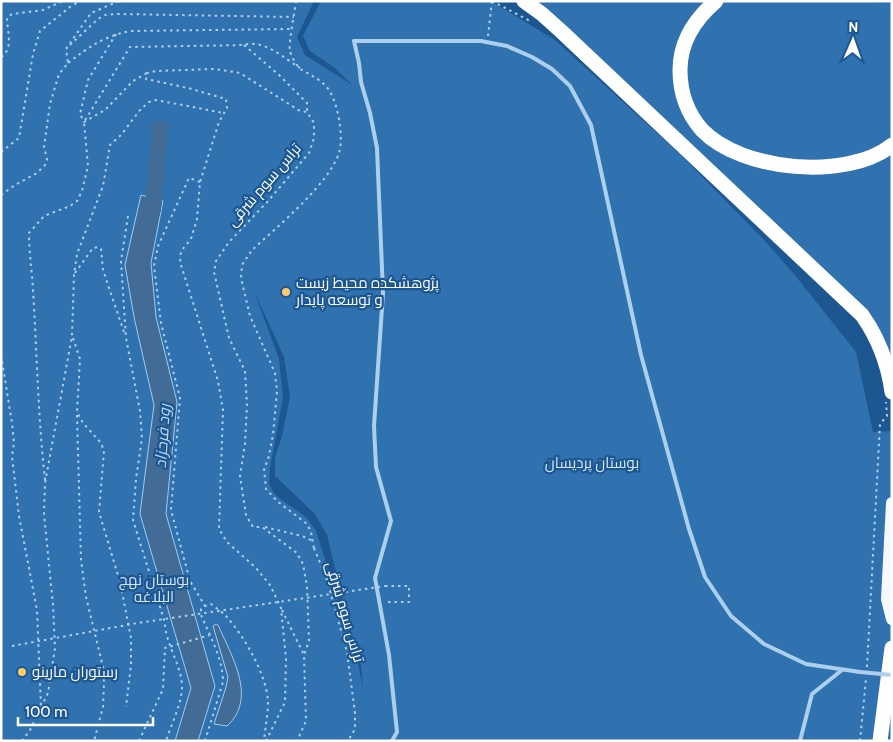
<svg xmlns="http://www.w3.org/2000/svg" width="893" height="742" font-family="Cabin,Cairo,sans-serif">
<rect width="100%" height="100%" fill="#1d5791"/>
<path fill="#3072af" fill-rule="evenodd" d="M1,1H314L297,37L305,55L352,85L335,68L310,51L303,36L321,1H488L494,3L555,40L679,153L764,240L794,274L856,352L873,432L892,431V741H1ZM254,291L284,357L290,397L282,436L275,457V476L315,514L327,535L349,626L361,665L363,688L358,663L316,531L306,517L279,498L273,492L269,483L270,468L283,397L279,359Z
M531,1H710L684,34L690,121L782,169L892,152V363L881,337Z
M726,1H852L892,3V140L875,151L820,162L759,155L715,135L688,101L687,46L715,8Z"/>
<path fill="#426c95" stroke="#a1cbf0" d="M141,195L163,201L151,263L156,317L177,402L166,514L215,686L198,741H175L191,688L140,514L154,405L134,317L125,265Z
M216,624L218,625C231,655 258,698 227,726L214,724L226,687L228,677L213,626Z"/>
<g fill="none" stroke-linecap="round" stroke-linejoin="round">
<path stroke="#426c95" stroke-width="16" d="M150,220L153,209L160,128"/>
<path stroke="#adcfee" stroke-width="2" stroke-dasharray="2.5 4" stroke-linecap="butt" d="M296,1C295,10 288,45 290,51C291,56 297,67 302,70C312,76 322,80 329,90C338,104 344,137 339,153C329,184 276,228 252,250L242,265L241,278L250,316L275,373L277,391L273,435L268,460L264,468L266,489L277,501L307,524L311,532L314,549
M492,1L532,22
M116,34L88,80L80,114L84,122L105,110L133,81L147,73
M488,36L492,1
M70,45L98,19L105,15L118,14L294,17
M244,45L279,75L307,103V112
M1,57C14,49 7,31 7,18L12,14L43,10L63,1
M68,63C90,46 103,37 130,31L292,29
M1,152L19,138L33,54L40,31L70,7L80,1
M200,182L189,178L158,246L154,266L161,323L180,398L171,510L190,581L205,606
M1,195L15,185L37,173L45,165L47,159L44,147L50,104L59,74L68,63L66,49L91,13L119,1
M128,216L121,261L126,338L140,411L142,438L136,479L133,520L165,623C165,643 182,666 182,687C182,703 171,725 166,741
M75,273L93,248L98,247L101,249L103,270L125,335
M73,338L80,359L77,412L83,423L101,443L104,451L99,512L120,582L131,638V665L126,707
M1,355L12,423L14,443L12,456L19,516L37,610L41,707
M77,415L81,560L86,597L103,667L104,683L103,707L94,741
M45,480C38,417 37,354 33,290C32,271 29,253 29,233L44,216L70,206L77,201L82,191L88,166L84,122L130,47L244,45C264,39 284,58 300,68
M265,527L302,536L313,541
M314,548L327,580L347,652L355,713V729L348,741
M385,586H409V602H385
M282,610L304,655
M867,667L880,424L887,416L886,402
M22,741L30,730L48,693L55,648L53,605L44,514L45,483L72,336L74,275L77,254L103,186L110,145L121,135L140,110L149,102L156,100L224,113
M139,741L163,689L165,648L210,635
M205,741L223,682C223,659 210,636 201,615V609L205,606L211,604C216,608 222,612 226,616C244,636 267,675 268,702C268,715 265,728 264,741
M266,741L285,702L286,659L281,608L270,585L256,568L227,542L219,529L223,410L218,381L180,262L181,251L191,239L197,219L200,182L219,122L227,108L226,99L188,88L146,79L147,73L156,71L215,69L240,73L300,111L307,112L314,123V138L309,153L269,200L229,242L216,261L214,272L229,338L245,371L247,405L245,444L240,476L246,515L253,527H262L297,553L303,564L307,586L309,641L304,655L306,721L297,741
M860,741L866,679"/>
<path stroke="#adcfee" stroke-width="4" d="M392,741L397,732L389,655L375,578L391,521L376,467L374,426L383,293L377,148L370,113L361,82L359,63L354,41H481L507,46L532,57L552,69L570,86L591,125L641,355L689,529L705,577L731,616L764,644L806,664L860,672
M800,741L812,694L842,670"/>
<path stroke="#f5f9ff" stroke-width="12" d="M892,503L887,599L892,619"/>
<path stroke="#fff" stroke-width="15" d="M524,1L542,14L562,32L862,315C879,339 888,363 892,392
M716,1C695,19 680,41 680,70C680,92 687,113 702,130C741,171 847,181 892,145
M880,741L892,648"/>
<path stroke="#adcfee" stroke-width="2" stroke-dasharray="2.5 4" stroke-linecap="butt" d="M12,646L138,623L385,586"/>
<path stroke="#adcfee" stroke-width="4" d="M860,672L892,675"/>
</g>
<g fill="#fdca6c" stroke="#1d5791" stroke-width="2">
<circle cx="286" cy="292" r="5"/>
<circle cx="22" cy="672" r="5"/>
</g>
<g text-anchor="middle" stroke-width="4.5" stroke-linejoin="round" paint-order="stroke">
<g font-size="15" fill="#fff" stroke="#1d5791">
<text transform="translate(264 185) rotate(-49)" y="5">تراس سوم شرقی</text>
<text transform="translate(345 612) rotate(74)" y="5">تراس سوم شرقی</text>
</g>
<g font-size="15" fill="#fff" stroke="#1d5791" text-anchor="start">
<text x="296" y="288">پژوهشکده محیط زیست<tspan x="296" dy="17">و توسعه پایدار</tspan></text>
<text x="32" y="677">رستوران مارینو</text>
</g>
<g font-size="15" fill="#d3e7fa" stroke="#1d5791">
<text x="592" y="468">بوستان پردیسان</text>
<text x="154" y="585">بوستان نهج<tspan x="154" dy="17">البلاغه</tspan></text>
</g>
<g font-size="16" font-style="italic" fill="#bad9f5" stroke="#1d5791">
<text transform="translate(162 436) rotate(-86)" y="6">رود فرحزاد</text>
</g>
</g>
<rect width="893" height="742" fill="none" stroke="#ffffff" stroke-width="5"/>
<g transform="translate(853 40) rotate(2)" stroke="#1d5791" stroke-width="4" paint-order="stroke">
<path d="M0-4L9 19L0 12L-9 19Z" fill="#ffffff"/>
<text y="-8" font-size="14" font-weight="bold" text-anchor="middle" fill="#ffffff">N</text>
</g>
<path d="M18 717v8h135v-8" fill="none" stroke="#ffffff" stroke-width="2.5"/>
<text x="25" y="717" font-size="15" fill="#ffffff" stroke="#1d5791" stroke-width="4" paint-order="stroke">100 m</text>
</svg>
